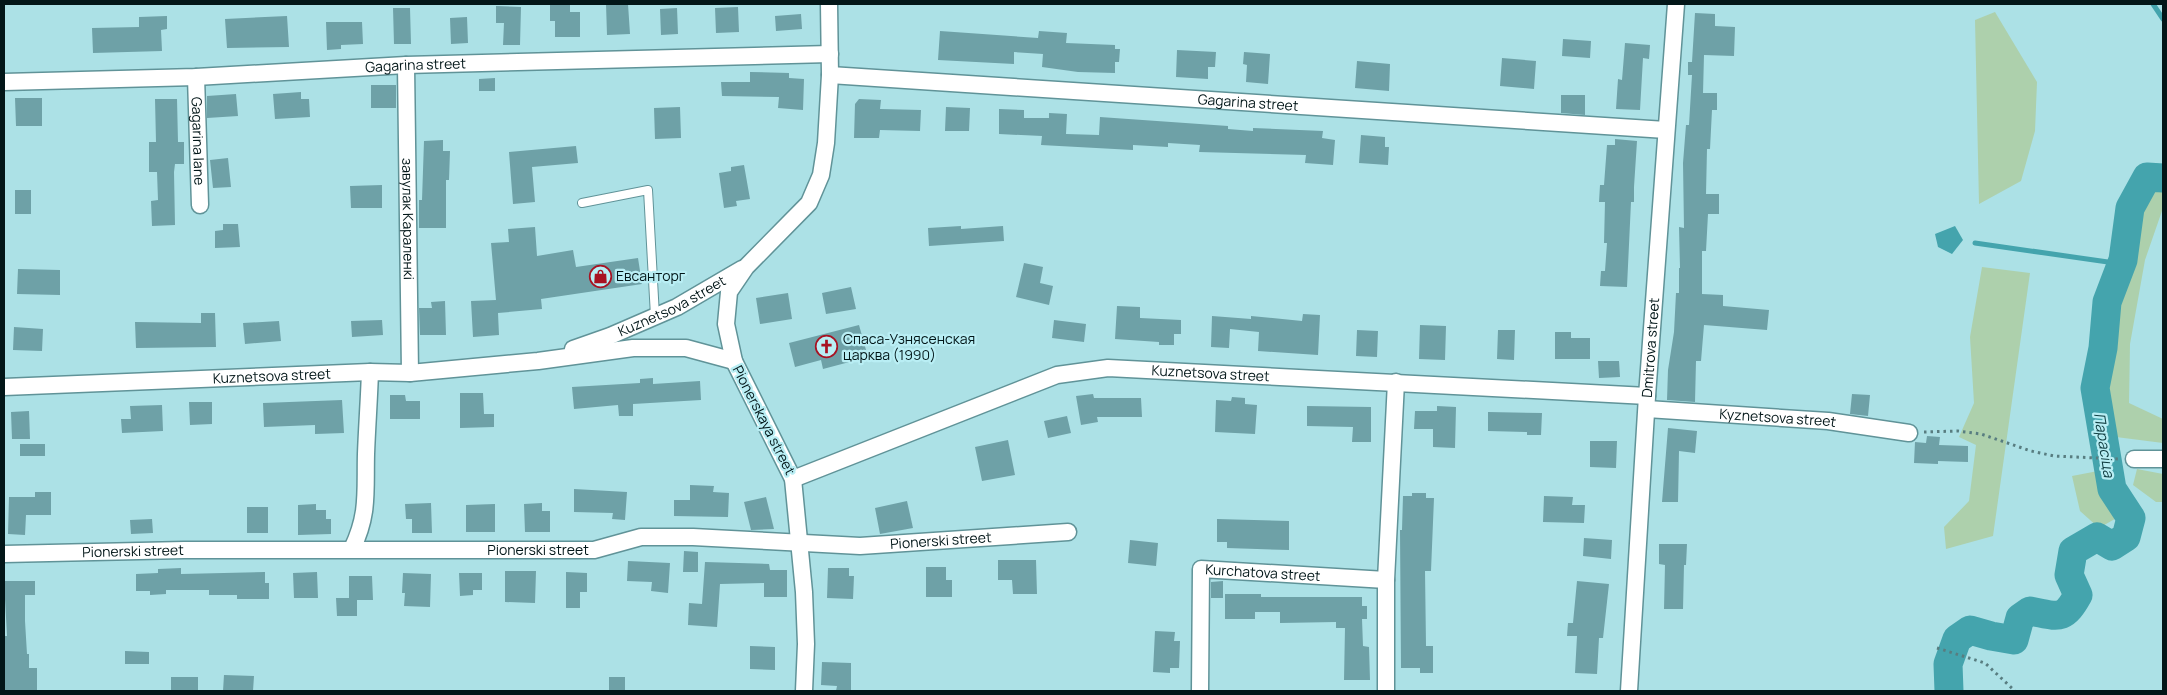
<svg xmlns="http://www.w3.org/2000/svg" width="2167" height="695" font-family="Manrope,sans-serif">
<rect width="100%" height="100%" fill="#ace1e6"/>
<path fill="#add0ac" d="M1995,12L2037,82L2035,131L2021,181L1979,204L1975,20Z
M2150,182L2163,183V208L2145,260L2130,344L2129,403L2163,419V443L2116,437L2103,390L2116,311L2132,256L2137,206Z
M1982,267L2030,273L1993,536L1946,549L1944,527L1969,501L1976,445L1959,437L1974,403L1970,337Z
M2137,469L2163,474V502H2156L2133,485Z
M2098,471L2100,487L2120,516L2099,528L2080,511L2072,476Z"/>
<path fill="#44a4ad" d="M1955,226L1963,240L1952,254L1938,247L1935,234Z"/>
<g fill="none" stroke-linecap="round" stroke-linejoin="round">
<path stroke="#44a4ad" stroke-width="5" d="M2153,4L2163,19
M1975,243L2122,264"/>
<path stroke="#44a4ad" stroke-width="29" d="M1949,691L1948,664L1957,639L1970,630L1991,636L2014,640L2020,618L2030,611C2058,616 2063,622 2078,595L2069,575L2073,551L2097,537L2112,546L2126,537L2131,518L2112,489L2095,388L2103,348L2107,302L2123,260L2130,208L2147,177L2163,178"/>
</g>
<path fill="#6ea1a7" d="M550,4H570V12H580V37H555V21H550Z
M606,4H628L630,34L607,35Z
M496,6L521,7L520,45H503L504,23H496Z
M738,7L739,32L716,33L715,8Z
M393,8H410L411,44H394Z
M677,8L678,34L661,35L660,9Z
M1695,13L1715,14V26L1735,27L1734,56L1704,55L1703,93H1717V110H1712L1710,149H1707L1706,194H1719V214H1708L1706,251H1702V294L1723,295V306L1769,310L1767,330L1704,325L1701,361H1696L1695,402L1667,400L1668,370L1674,332L1676,293H1679V268H1680L1679,227L1684,228L1683,163L1686,125H1689L1692,75H1688V62H1692Z
M801,14L802,29L776,31L775,16Z
M167,16V29L161,30L162,51L93,53L92,28L139,27V17Z
M287,16L289,47L227,48L225,19Z
M467,17L468,43L451,44L450,18Z
M326,22H362L363,44L341,45V49L327,50Z
M940,31L1038,38L1039,31L1067,33L1066,43L1115,45V49H1120L1119,62H1115V73L1078,72L1042,67L1043,54L1014,52V64L938,60Z
M1563,39L1591,41L1590,58L1562,56Z
M1625,43L1650,45L1649,59L1643,58L1640,110L1616,109L1618,79L1622,80Z
M1177,50L1216,52L1215,67H1208V79L1176,77Z
M1244,52L1270,54L1268,84L1246,82L1247,65L1243,64Z
M1502,58L1536,61L1534,89L1500,86Z
M1357,61L1390,64L1389,91L1355,88Z
M750,72L789,73V78L804,79L803,110L778,108L779,97L722,96L721,82H750Z
M495,78V91H479V79Z
M371,85H396V108H371Z
M301,92V99H309L310,117L275,119L273,94Z
M236,94L238,116L207,118V96Z
M1561,95H1585V115L1561,113Z
M15,98H42V126H16Z
M155,99H177L178,142H184V164H175L174,172L175,225L152,226L151,201L158,200L157,172H149V142H156Z
M859,99L881,100L880,109L921,110L920,131L880,130L879,138H854L855,104Z
M680,107L681,138L655,139L654,108Z
M946,107L970,108L969,131H945Z
M999,109L1024,110V118H1049V113L1067,114L1066,134L1099,135L1100,117L1228,126V129L1253,131V128L1323,131L1322,138L1335,140L1333,165L1305,163L1306,155L1199,152L1200,145L1168,143V147L1133,145V150L1041,145L1042,136L999,134Z
M1361,135L1385,137V147H1389L1388,165L1359,163Z
M1615,139L1637,141L1634,187V202H1631L1627,287L1600,286L1601,271H1605L1607,243H1604L1605,202H1599L1600,185H1604L1607,145H1615Z
M443,140V151H450L449,180H446V228H419V200H422L424,141Z
M576,146L578,163L532,167L535,202L513,204L509,152Z
M228,158L231,187L213,188L210,160Z
M744,165L750,199L736,201L737,206L724,208L719,173L731,171V167Z
M382,185V208H351L350,186Z
M15,190H31V214H15Z
M223,224H238L240,247L215,248V231L223,230Z
M961,226V229L1003,226L1004,241L929,246L928,228Z
M535,227L537,256L573,250L576,267L638,258L642,284L541,299L542,309L498,313L499,335L473,337L471,301L496,300L491,243L509,242L508,229Z
M1024,263L1043,267L1040,283L1053,286L1049,305L1016,297Z
M18,269L60,270V295L17,294Z
M851,287L856,309L826,314L822,293Z
M788,293L792,319L760,324L756,298Z
M445,301L446,335H420L419,308H432L431,302Z
M1117,306L1140,307V318L1181,320V334H1174V345H1159V342L1115,339Z
M201,313H215L216,347L136,348L135,322L201,323Z
M1303,314L1320,315L1318,355L1258,351L1259,332L1230,329L1229,348L1211,347L1212,316L1251,319V316L1302,321Z
M382,320L383,335L352,337L351,321Z
M1054,320L1086,324L1084,342L1052,338Z
M279,321L281,341L245,344L243,323Z
M859,325L866,350L855,353L857,360L823,369L821,360L795,367L789,343Z
M1420,325L1446,326L1445,360L1419,359Z
M14,327L43,329L42,351L13,350Z
M1357,330L1378,331L1377,357L1356,356Z
M1498,330H1515L1514,360L1497,359Z
M1555,332H1571V338H1590V359H1555Z
M1598,361H1619L1620,377L1599,378Z
M653,378V384L700,381L701,400L633,404V416H619L618,405L574,409L572,387L640,383V379Z
M460,393H483L484,414H494V427L460,428Z
M1093,394L1094,398H1141L1142,417H1097L1098,422L1081,425L1076,396Z
M1852,394L1870,395L1868,416L1850,414Z
M390,395H405L406,401H420V419H390Z
M1232,397L1245,398V404L1257,405L1255,434L1215,432L1216,400L1231,401Z
M342,400L344,433L315,434V425L264,427L263,403Z
M189,402H212V424L190,425Z
M162,405L163,431L122,433L121,419H131L130,406Z
M1307,406L1371,407V442H1352L1353,427L1307,426Z
M1437,406L1456,407L1455,448L1433,447V429H1414L1415,411H1437Z
M29,411L30,439H12L11,412Z
M1488,412L1542,413L1541,435H1527V432L1488,431Z
M1067,416L1071,433L1048,438L1044,421Z
M1668,428L1697,431L1695,453L1679,451L1678,502H1662Z
M1927,436L1940,437L1939,445L1968,446V462L1938,461V464L1914,463L1915,442L1926,443Z
M1008,440L1015,475L982,481L975,447Z
M1590,441H1617L1616,468L1590,467Z
M20,444H45V456H20Z
M690,485L714,486L713,492L729,493L728,517L674,516V500H690Z
M574,489L627,492L625,520L612,519L613,513L574,512Z
M35,492H51V515H26L25,535L8,534L9,497H35Z
M1412,493H1426V498H1434L1431,571H1425L1426,646H1433V673H1420V668H1401L1400,530H1402L1403,496H1412Z
M1544,496L1573,497L1572,505H1585L1584,523L1543,522Z
M766,497L774,529L751,530L744,502Z
M907,501L913,528L880,534L875,508Z
M431,503L432,533H412V519H406L405,504Z
M542,503V511H550V532H525L524,504Z
M316,504V510H326V519H331V534L298,535V505Z
M495,504V532H466V505Z
M247,507H268V533H247Z
M152,519L153,533L131,534L130,520Z
M1217,519L1289,521V550L1227,548V542H1217Z
M1584,538L1612,540L1611,559L1583,556Z
M1130,540L1158,543L1156,566L1128,563Z
M1659,544H1687L1686,565H1684L1683,609H1664L1665,565L1659,564Z
M684,551L698,552V572H683Z
M998,560H1036L1037,594H1013L1012,580H998Z
M628,561L670,563L668,593L651,591L652,582L627,581Z
M705,562L769,564L770,570H787V597H764V583L720,584L717,627L688,625L689,603L702,604Z
M926,567H946V580H952V597H926Z
M181,568V574L265,572V583H269V599H237V595H209V590H166V594L150,595V591H136V574L158,573V569Z
M828,568H849V576H854L853,599L827,598Z
M505,571H536L535,603L505,602Z
M317,572L318,598H294L293,573Z
M566,572L587,573V592H580V608H566Z
M403,573L431,574L430,607L404,606L405,593H402Z
M459,573H482V590H473V595L460,596Z
M349,576H372L373,600H357V616H337L336,598H349Z
M4,581H35V595H25V621L27,654H29V668H37V691H4V636H7Z
M1223,581V598H1211V582Z
M1577,581L1609,584L1603,638H1599L1597,674L1575,673L1577,636H1567L1568,623H1573Z
M1225,594H1261V597H1362V606H1367V619H1362L1363,646L1369,647L1370,680H1344L1345,628H1336V622L1280,623V612H1255V619H1225Z
M1155,631L1175,632L1174,641H1180L1179,668H1170V673L1153,672Z
M750,646L775,647V670L750,669Z
M125,651L149,652V664H125Z
M822,662L851,663V691H836L837,686L821,685Z
M224,675L254,676L253,691H223Z
M171,677H198V691H171Z
M609,677H625V691H609Z"/>
<g fill="none" stroke-linecap="round" stroke-linejoin="round">
<defs>
<path id="service" d="M582,203L648,190L655,316"/>
<g id="minor">
<path id="s1" d="M406,65L410,373"/>
<path id="s2" d="M830,75L1666,130"/>
<path id="s3" d="M196,77L200,205"/>
<path id="s4" d="M4,82L196,77L406,65L830,54"/>
<path id="s5" d="M573,349L610,336L677,307L742,269"/>
<path id="s6" d="M4,387L370,372L410,373L538,361L633,348H686L734,361"/>
<path id="s7" d="M1647,409L1828,421L1909,433"/>
<path d="M2134,459H2163"/>
<path id="s8" d="M793,479L1057,375L1108,368L1647,396"/>
<path d="M352,549C369,514 365,492 366,454C367,427 369,400 370,372"/>
<path id="s9" d="M4,554L184,550H594L641,537H693L860,546L1068,532"/>
<path d="M804,691L806,644L804,592L793,479L734,361L726,324L729,292L746,267L809,203L821,175L826,143L830,75L829,4"/>
<path id="s10" d="M1200,691L1201,569L1386,580"/>
<path d="M1386,691V580L1396,382"/>
<path id="s11" d="M1629,691L1647,396L1676,4"/>
</g>
</defs>
<use href="#service" stroke="#609398" stroke-width="10"/>
<use href="#minor" stroke="#609398" stroke-width="19"/>
<path stroke="#587d80" stroke-width="3" stroke-dasharray="2.5 4" stroke-linecap="butt" d="M1924,432L1958,431L1981,434L2031,451L2054,456L2119,459
M1937,648L1985,663L2015,691"/>
<use href="#service" stroke="#fff" stroke-width="8"/>
<use href="#minor" stroke="#fff" stroke-width="16"/>
</g>
<defs>
<symbol id="shop-ring" viewBox="-11 -11 22 22"><circle r="9.5" fill="#b9eef4" stroke="#a81222" stroke-width="1.5"/><path d="M-5-2.5h2.3a2.7 3.5 0 0 1 5.4 0H5L5.5 6h-11ZM-1.5-2.5h3a1.5 2.3 0 0 0-3 0Z" fill="#a81222"/></symbol>
<symbol id="church-ring" viewBox="-11 -11 22 22"><circle r="9.5" fill="#b9eef4" stroke="#a81222" stroke-width="1.5"/><path d="M-1.2-6h2.4v3.5h3.3v2.4h-3.3V6h-2.4V-.1h-3.3v-2.4h3.3Z" fill="#a81222"/></symbol>
</defs>
<g fill-rule="evenodd">
<use href="#shop-ring" x="588" y="264" width="25" height="25"/>
<use href="#church-ring" x="814" y="334" width="25" height="25"/>
</g>
<g text-anchor="middle" stroke-width="4.5" stroke-linejoin="round" paint-order="stroke">
<g font-size="14" fill="#021618" stroke="#b9eef4">
<text dy="5" stroke="none"><textPath href="#s4" startOffset="412">Gagarina street</textPath></text>
<text dy="5" stroke="none"><textPath href="#s2" startOffset="419">Gagarina street</textPath></text>
<text dy="5" stroke="none"><textPath href="#s3" startOffset="64">Gagarina lane</textPath></text>
<text dy="5" stroke="none"><textPath href="#s1" startOffset="154">завулак Караленкі</textPath></text>
<text dy="5" stroke="none"><textPath href="#s5" startOffset="108">Kuznetsova street</textPath></text>
<text dy="5" stroke="none"><textPath href="#s11" startOffset="344">Dmitrova street</textPath></text>
<text dy="5" stroke="none"><textPath href="#s8" startOffset="438">Kuznetsova street</textPath></text>
<text dy="5" stroke="none"><textPath href="#s6" startOffset="268">Kuznetsova street</textPath></text>
<text dy="5" stroke="none"><textPath href="#s7" startOffset="131">Kyznetsova street</textPath></text>
<text transform="translate(764 420) rotate(63)" y="5">Pionerskaya street</text>
<text dy="5" stroke="none"><textPath href="#s9" startOffset="939">Pionerski street</textPath></text>
<text dy="5" stroke="none"><textPath href="#s9" startOffset="534">Pionerski street</textPath></text>
<text dy="5" stroke="none"><textPath href="#s9" startOffset="129">Pionerski street</textPath></text>
<text dy="5" stroke="none"><textPath href="#s10" startOffset="184">Kurchatova street</textPath></text>
</g>
<g font-size="14" fill="#021618" stroke="#b9eef4" text-anchor="start">
<text x="616" y="281">Евсанторг</text>
<text x="843" y="344">Спаса-Узнясенская<tspan x="843" dy="16">царква (1990)</tspan></text>
</g>
<g font-size="15" font-style="italic" fill="#0f3c40" stroke="#b9eef4">
<text transform="translate(2104 445) rotate(81)" y="5">Парасіца</text>
</g>
</g>
<rect width="2167" height="695" fill="none" stroke="#021618" stroke-width="10"/>
</svg>
